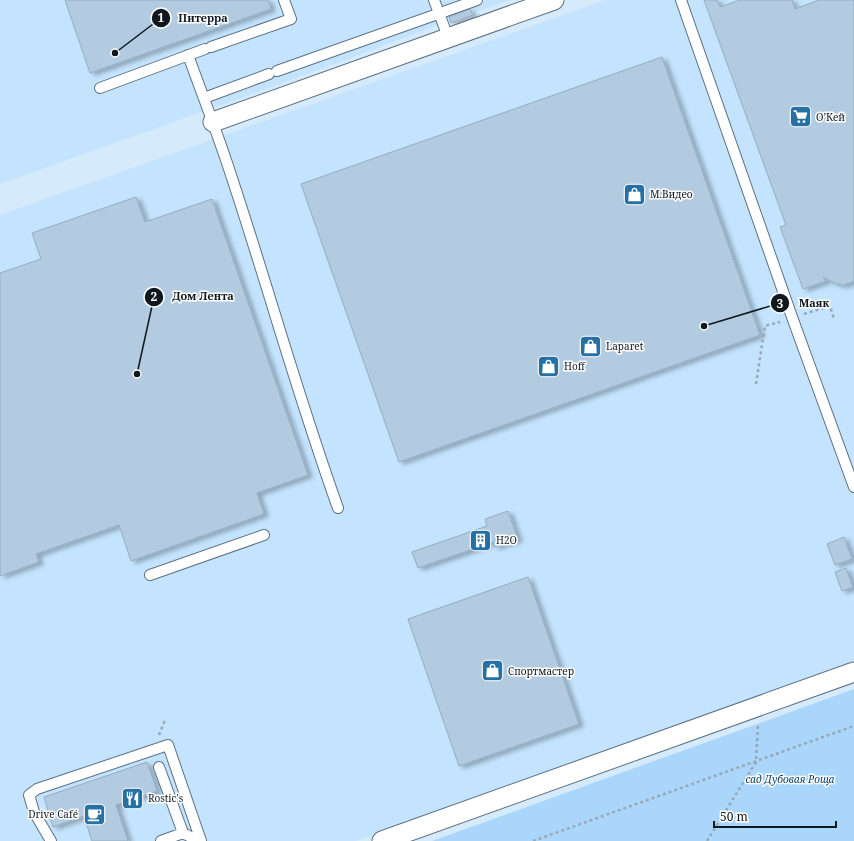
<svg xmlns="http://www.w3.org/2000/svg" width="854" height="841" font-family="'Noto Serif',serif">
<defs>
<filter id="shadow"><feDropShadow dx="4.5" dy="2.5" stdDeviation="2" flood-color="#0004"/></filter>
</defs>
<rect width="100%" height="100%" fill="#d5eafb"/>
<path fill="#c3e3fe" d="M0,0H511L472,13L473,15L453,23H451L450,21L277,85L0,184Z
M605,0H854V664L356,841H0V215Z"/>
<path fill="#aad6fb" d="M854,689V841H432Z"/>
<path fill="#b2cbe0" stroke="#95adc1" filter="url(#shadow)" d="M65,0H268L271,9L90,73Z
M704,0H717L720,7L740,0H792L795,9L819,0H854V281L844,285L837,284L830,281L823,277L826,281L803,289L780,227L786,225Z
M470,9L473,15L451,23L449,17Z
M662,57L760,335L399,462L301,184Z
M136,197L145,222L212,199L308,475L257,493L264,514L131,561L119,525L36,554L39,562L0,576V273L41,259L32,233Z
M508,511L518,539L495,547L493,542L418,568L412,552L487,526L485,519Z
M844,537L852,559L835,565L827,544Z
M846,568L853,587L842,591L835,572Z
M528,577L579,724L459,766L408,619Z
M147,762L157,791L116,805L128,841H92L84,816L53,827L44,797Z"/>
<g fill="none" stroke-linecap="round" stroke-linejoin="round">
<defs>
<path id="service" d="M434,0L448,37
M681,0L792,317L854,487
M211,47L291,19L284,0
M188,55C202,94 217,132 230,172C267,283 298,397 338,508
M277,71L477,0
M100,88L205,49
M204,98L269,74
M150,575L264,535
M159,767L183,833
M51,841L34,812L29,795L37,789L168,745L201,841
M161,841L183,833L198,841"/>
<path id="minor" d="M213,122L554,0
M382,841L854,672"/>
</defs>
<use href="#service" stroke="#5b7184" stroke-width="12"/>
<use href="#minor" stroke="#5b7184" stroke-width="21"/>
<path stroke="#97a8b6" stroke-width="2.5" stroke-dasharray="3 3" stroke-linecap="butt" d="M804,314L830,306L834,319
M756,384L765,326L780,322
M159,735L165,720
M533,841L854,726
M707,841L756,762L758,723"/>
<use href="#service" stroke="#fff" stroke-width="10"/>
<use href="#minor" stroke="#fff" stroke-width="19"/>
</g>
<defs>
<symbol id="supermarket-square" viewBox="-11 -11 22 22"><rect x="-9" y="-9" width="18" height="18" rx="4" fill="#2670a3" stroke="#fff"/><path d="M-6-5.5h2.5l.6 2H6L4.5 2H-2.5L-4.4-4H-6ZM-1.5 3.2a1.3 1.3 0 1 0 .1 0ZM3 3.2a1.3 1.3 0 1 0 .1 0Z" fill="#fff"/></symbol>
<symbol id="shop-square" viewBox="-11 -11 22 22"><rect x="-9" y="-9" width="18" height="18" rx="4" fill="#2670a3" stroke="#fff"/><path d="M-5-2.5h2.3a2.7 3.5 0 0 1 5.4 0H5L5.5 6h-11ZM-1.5-2.5h3a1.5 2.3 0 0 0-3 0Z" fill="#fff"/></symbol>
<symbol id="building-square" viewBox="-11 -11 22 22"><rect x="-9" y="-9" width="18" height="18" rx="4" fill="#2670a3" stroke="#fff"/><path d="M-4-6H4V6H1V3H-1V6H-4ZM-2.5-4.3h1.7v1.8h-1.7ZM.8-4.3h1.7v1.8H.8ZM-2.5-1h1.7V.8h-1.7ZM.8-1h1.7V.8H.8Z" fill="#fff"/></symbol>
<symbol id="restaurant-square" viewBox="-11 -11 22 22"><rect x="-9" y="-9" width="18" height="18" rx="4" fill="#2670a3" stroke="#fff"/><path d="M-5-6h1v4h1v-4h1v4h1v-4h1v5L-1.5 .5V6h-2V.5L-5-1ZM5-6V6H3V1.5H1.5Q1.5-4 5-6Z" fill="#fff"/></symbol>
<symbol id="cafe-square" viewBox="-11 -11 22 22"><rect x="-9" y="-9" width="18" height="18" rx="4" fill="#2670a3" stroke="#fff"/><path d="M-5.5-4.5H6V0H3Q3 3.5 0 3.5H-2.5Q-5.5 3.5-5.5 0ZM3-3.2v2h1.7v-2ZM-6 4.5H4V6H-6Z" fill="#fff"/></symbol>
</defs>
<g fill-rule="evenodd">
<use href="#supermarket-square" x="788" y="104" width="25" height="25"/>
<use href="#shop-square" x="622" y="182" width="25" height="25"/>
<use href="#shop-square" x="578" y="334" width="25" height="25"/>
<use href="#shop-square" x="536" y="354" width="25" height="25"/>
<use href="#building-square" x="468" y="528" width="25" height="25"/>
<use href="#shop-square" x="480" y="658" width="25" height="25"/>
<use href="#restaurant-square" x="120" y="786" width="25" height="25"/>
<use href="#cafe-square" x="82" y="802" width="25" height="25"/>
</g>
<g text-anchor="middle" stroke-width="3" stroke-linejoin="round" paint-order="stroke">
<g font-size="10" fill="#0f181f" stroke="#fff" text-anchor="start">
<text x="816" y="121">О’Кей</text>
<text x="650" y="198">М.Видео</text>
<text x="606" y="350">Laparet</text>
<text x="564" y="370">Hoff</text>
<text x="496" y="544">H2O</text>
<text x="508" y="675">Спортмастер</text>
<text x="148" y="802">Rostic's</text>
<text x="78" y="818" text-anchor="end">Drive Café</text>
</g>
<g font-size="10" font-style="italic" fill="#064064" stroke="#fff">
<text x="790" y="783">сад Дубовая Роща</text>
</g>
</g>
<path fill="none" stroke="#0f181f" stroke-width="1.5" d="M115 53L161 18M137 374L154 297M704 326L780 303"/>
<g fill="#0f181f" stroke="#fff" stroke-width="1.5">
<circle cx="115" cy="53" r="4"/>
<circle cx="137" cy="374" r="4"/>
<circle cx="704" cy="326" r="4"/>
<circle cx="161" cy="18" r="10"/>
<circle cx="154" cy="297" r="10"/>
<circle cx="780" cy="303" r="10"/>
</g>
<g font-size="12" text-anchor="middle" font-weight="bold" fill="#fff">
<text x="161" y="22">1</text>
<text x="154" y="301">2</text>
<text x="780" y="308">3</text>
</g>
<g font-size="11" text-anchor="middle" font-weight="bold" fill="#0f181f" stroke="#fff" stroke-width="3" stroke-linejoin="round" paint-order="stroke">
<text x="203" y="22">Питерра</text>
<text x="203" y="300">Дом Лента</text>
<text x="814" y="307">Маяк</text>
</g>
<path d="M714 821v6h122v-6" fill="none" stroke="#0f181f" stroke-width="2"/>
<text x="720" y="821" font-size="12" fill="#0f181f" stroke="#ffffff" stroke-width="3" paint-order="stroke">50 m</text>
</svg>
